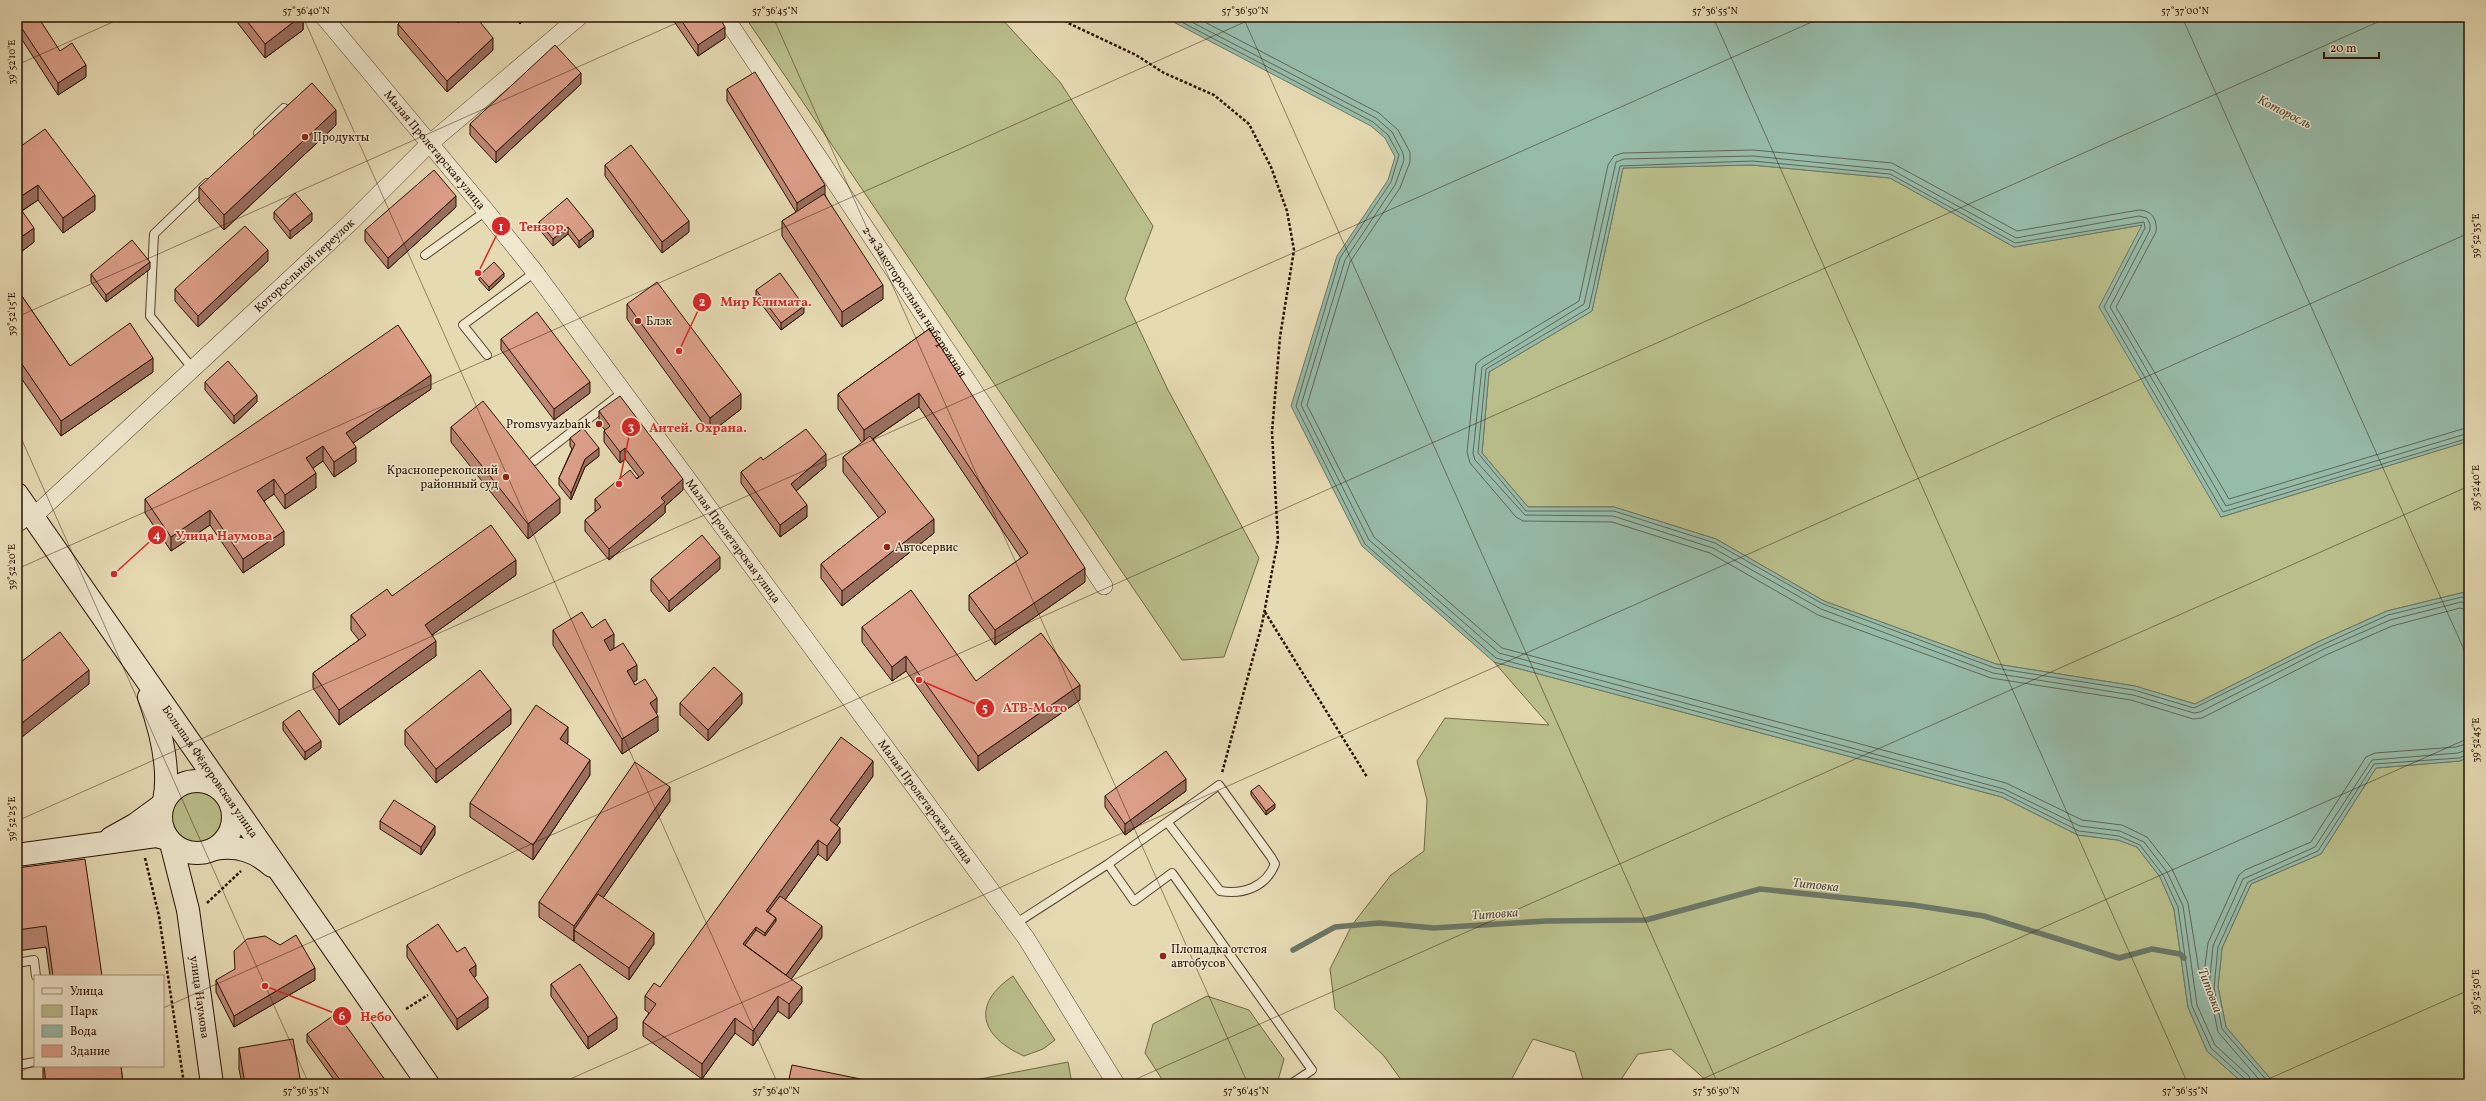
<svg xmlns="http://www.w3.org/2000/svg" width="2486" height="1101" font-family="Vollkorn,serif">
<rect width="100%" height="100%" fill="#e6dab3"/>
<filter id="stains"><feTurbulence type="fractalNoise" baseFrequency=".005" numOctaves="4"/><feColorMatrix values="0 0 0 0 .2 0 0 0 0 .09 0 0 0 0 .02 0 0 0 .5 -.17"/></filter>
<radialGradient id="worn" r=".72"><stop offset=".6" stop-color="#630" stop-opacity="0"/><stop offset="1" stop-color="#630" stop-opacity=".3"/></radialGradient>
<path fill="#b9be8a" stroke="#716745" d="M745,17H1000L1060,82L1153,226L1125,299L1168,390L1259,558L1224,657L1182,660Z
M1752,165L1890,178L2014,247L2142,225L2221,517L2469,441V596L2465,592L2387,611L2320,641L2195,704L2135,686L1996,664L1824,601L1716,539L1614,507H1528L1482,453L1489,372L1592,311L1623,168Z
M1494,662L2002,797L2078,835L2118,840L2137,847L2160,877L2174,909L2188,1007L2207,1051L2244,1084H1710L1671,1049L1638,1054L1618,1084H1587L1584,1083L1575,1052L1533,1039L1509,1084H1404L1384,1056L1335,1009L1330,969L1352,925L1391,875L1424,851L1427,800L1417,761L1445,718L1549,725Z
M2469,757V1084H2275L2226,1027L2218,987L2222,948L2251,884L2321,854L2376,768L2460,761Z
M172 817a25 25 0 1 1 50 0a25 25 0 1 1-50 0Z
M1013,976L1055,1040L1043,1049L1024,1056C981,1037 970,1005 1013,976Z
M1207,996L1249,1010L1284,1059L1277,1084H1165L1145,1053L1153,1024Z
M1068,1062L1072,1084H972L975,1080Z"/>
<path fill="#97bba9" stroke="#6b7765" d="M1164,17H2469V441L2221,517L2099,307L2142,225L2014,247L1890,178L1752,165L1623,168L1592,311L1489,372L1482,453L1528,507H1614L1716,539L1824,601L1996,664L2135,686L2195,704L2320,641L2387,611L2465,592L2469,596V757L2460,761L2376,768L2321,854L2251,884L2222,948L2218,987L2226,1027L2275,1084H2244L2207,1051L2188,1007L2174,909L2160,877L2137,847L2118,840L2078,835L2002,797L1494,662L1362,546L1291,406L1337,256L1388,180L1395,157L1385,138L1371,126Z"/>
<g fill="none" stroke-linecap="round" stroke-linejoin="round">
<path stroke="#606654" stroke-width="1" d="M1172,17L1373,122L1388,135L1399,155L1391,182L1340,258L1296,406L1365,544L1496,658L2003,793L2079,831L2119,836L2140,845L2163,875L2178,907L2192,1006L2211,1048L2245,1079L2246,1084
M1182,17L1376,118L1392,132L1403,153L1404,160L1395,185L1345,260L1301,405L1369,540L1499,653L2004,789L2080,826L2120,831L2144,842L2167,872L2183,906L2197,1005L2215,1045L2249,1076L2251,1084
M1195,17L1379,113L1398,130L1410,152V162L1400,188L1350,262L1307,405L1374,537L1502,648L2006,783L2082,820L2122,825L2147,837L2172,869L2188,903L2201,983L2203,981L2208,943L2239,875L2245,870L2311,842L2366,757L2375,753L2456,747L2469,743
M2469,427L2229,499L2116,307L2156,232C2158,219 2151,210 2139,210L2017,231L1892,163L1753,150L1623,153L1614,156L1608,165L1579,301L1482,359L1476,364L1467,452L1470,463L1516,517L1523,521L1612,522L1710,553L1818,615L1991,678L2131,700L2193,719L2202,718L2326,655L2392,626L2460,608L2469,610
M2469,433L2226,506L2110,307L2150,230V224L2147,218L2139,216L2016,238L1892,170L1753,156L1624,159L1616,162L1584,304L1482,367L1473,453L1475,460L1525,515L1613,516L1713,548L1821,609L1993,673L2133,695L2194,713L2200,712L2324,649L2390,620L2461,602L2469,604
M2469,438L2223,512L2104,307L2145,228L2144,222L2015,243L1890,174L1752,161L1620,166L1589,308L1486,369L1478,453L1526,511H1614L1715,543L1823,604L1995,668L2134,690L2194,708L2322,645L2388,615L2462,597L2469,599
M2263,1084L2218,1032L2209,988L2213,946L2243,879L2315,847L2372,760L2458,753L2469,749
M2270,1084L2222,1029L2214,988L2218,947L2248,882L2318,851L2374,764L2459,758L2469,754"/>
<path stroke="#6b7765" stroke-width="5.5" d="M1293,950L1335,927L1379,923L1434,928L1546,921L1646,920L1760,889L1913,905L1984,916L2119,958L2152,949L2180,954L2184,958"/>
<defs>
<path id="lane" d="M258,133L284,108
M425,255L486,211
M487,355L463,325L535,272
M193,369L150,316L154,234L207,183
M534,461L623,392
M17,529L33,518
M1108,864L1219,785L1271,857L1275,864C1266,887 1243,895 1220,891L1168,823
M1015,924L1108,864L1134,901L1172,873L1312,1070L1291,1084
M17,963L34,960L36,976
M17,1065L35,1062"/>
<g id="street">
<path id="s1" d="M324,17L486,211L535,272L1026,938L1116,1084"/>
<path id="s2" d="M725,17L1104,586"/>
<path id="s3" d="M33,517L351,222L429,144L579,17"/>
</g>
<g id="secondary">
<path id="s4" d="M17,494L428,1084"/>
<path d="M149,697C160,728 171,768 164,801"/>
<circle cx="197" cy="817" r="36"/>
<path d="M111,838L136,824L162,805"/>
<path id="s5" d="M171,843L188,910L212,1084"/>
<path d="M215,849C238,845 255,851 272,866"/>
<path d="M17,855L156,836L167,839"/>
</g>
</defs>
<use href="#lane" stroke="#58422d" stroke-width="10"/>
<use href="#street" stroke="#58422d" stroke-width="18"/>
<use href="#secondary" stroke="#291000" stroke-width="24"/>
<path stroke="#291000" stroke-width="2.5" stroke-dasharray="3 2" stroke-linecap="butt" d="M1061,17L1068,23L1136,55L1164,73L1214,95L1249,124L1271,167L1287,211L1294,250L1280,337L1272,432L1278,540L1262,624L1222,773
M1265,612L1367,777
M145,858L159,916L184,1084
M207,903L241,871
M406,1009L428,995"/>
<use href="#lane" stroke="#efe7ce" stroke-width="8"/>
<use href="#street" stroke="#efe7ce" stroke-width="17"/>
<use href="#secondary" stroke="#efe7ce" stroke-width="22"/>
</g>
<path fill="#bc8875" stroke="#291000" d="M233,17H303V30L265,58Z
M514,17H527L520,24Z
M671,17H719L725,38L698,56Z
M17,21L60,51L86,77L58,95L17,32Z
M458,23L493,50L447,92L398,35V24Z
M581,84L496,163L470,135V124Z
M727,89L825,195L883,299L842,327L782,236V221L796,212L727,101Z
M336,125L224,230L199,202V187Z
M17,149L95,210L63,233L38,200L22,211L34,242L17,255Z
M605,165L689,232L662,253L605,176Z
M456,207L388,269L365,241V230Z
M274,212L312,221L290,239L274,219Z
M539,222L593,230V237L579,248L568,234L553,246L539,229Z
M268,261L198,327L175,301V289Z
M150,269L106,302L91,282V274Z
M479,276L504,277L489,291L479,280Z
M17,289L70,366L153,372L61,436L17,372Z
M756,290L804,313L781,330L756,297Z
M627,304L741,409L710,433L627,319Z
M929,329L1085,582L995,645L969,610V595L1021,558L919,407L873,439L934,533L842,606L821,578V564L879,518L843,472V457L862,443L838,409V394Z
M501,339L590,393L554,420L501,350Z
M205,382L257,402L234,424L205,390Z
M431,389L353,443L356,462L334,477L323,461L313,468L316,488L285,509L274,494L264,501L284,545L243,573L210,525L171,551L145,513V499Z
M599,411L683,490L665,506V513L609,560L585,531V520L596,511H595V499L639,477L625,459L620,463L604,442V431L605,430L599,423Z
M451,427L560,513L528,539L451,442Z
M570,438L599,456L585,467L571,500L559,485V478L572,449L570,446Z
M763,460L826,466L796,491L807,517L780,537L741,483V472Z
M720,569L669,612L651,591V579Z
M516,575L432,635L436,656L339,725L313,688V673L359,640L351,630V615L392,596Z
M862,627L976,681L1080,700L978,771L906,671L892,681L862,642Z
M592,628L614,648L610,651L637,680L633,682L635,685L657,713L656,714L658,731L622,754L553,645V630Z
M680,703L742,704L708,741L680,715Z
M283,722L321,748L305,760L283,730Z
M511,724L436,783L405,745V730Z
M568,742L567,744L590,775L533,860L470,817V803Z
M873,776L837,825L840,843L827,861L818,854L785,900L822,937L791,979L802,1002L789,1019L778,1011L753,1046L735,1033L702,1079L643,1036V1022L649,1013L645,1010V996L660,987Z
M1186,791L1125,835L1105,807V796Z
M1251,791L1275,808L1266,815L1251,795Z
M670,801L603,898L654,944L629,980L539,917V902Z
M380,821L435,834L421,855L380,829Z
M17,868L102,976H50L46,947L17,951Z
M407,945L457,952L476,976L474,977L488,1008L457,1030L407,957Z
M216,980H315L234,1027L216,992Z
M551,984L617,1029L588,1049L551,996Z
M307,1034L388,1084H337L307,1042Z
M239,1048L301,1084H242L239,1069Z
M43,1066H121L123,1084H43Z"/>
<path fill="#996f5f" stroke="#291000" d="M300,17H303V30L265,58V44Z
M520,17H527L520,24Z
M725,27V38L698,56V45Z
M493,38V50L447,92V81Z
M86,65V77L58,95V83Z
M581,73V84L496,163V152Z
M336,110V125L224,230V215Z
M38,185V200L17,214V199Z
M825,185V197L797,214V203Z
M95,195V210L63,233V218Z
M456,196V207L388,269V258Z
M312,213V221L290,239V231Z
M689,221V232L662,253V242Z
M568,227V234L553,246V239Z
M34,228V242L17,255V240Z
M593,230V237L579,248V241Z
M268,250V261L198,327V316Z
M150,262V269L106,302V295Z
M504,273V277L489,291V287Z
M883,285V299L842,327V312Z
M804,306V313L781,330V323Z
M153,358V372L61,436V421Z
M431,375V389L346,448V433Z
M590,382V393L554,420V409Z
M919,393V407L864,445V430Z
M741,394V409L710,433V418Z
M257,395V402L234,424V416Z
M323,446V461L306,473V458Z
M356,447V462L334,477V462Z
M599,448V456L585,467L571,500V493L585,459Z
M625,448V459L620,463V452Z
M826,454V466L791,495V484Z
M316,473V488L285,509V495Z
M274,479V494L257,506V491Z
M683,479V490L665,506V513L609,560V549L661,498Z
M560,498V513L528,539V524Z
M807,505V517L780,537V525Z
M210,510V525L171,551V537Z
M934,519V533L842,606V591Z
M284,531V545L243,573V559Z
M720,557V569L669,612V601Z
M516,560V575L425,640V625Z
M1085,568V582L995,645V630Z
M614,634V648L604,655V640Z
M436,641V656L339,725V710Z
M906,656V671L892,681V667Z
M637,665V680L627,686V671Z
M89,670V684L17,741V727Z
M1080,685V700L978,771V756Z
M742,693V704L708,741V730Z
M657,698V713L650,718V703Z
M511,709V724L436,783V769Z
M658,716V731L622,754V739Z
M568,727V742L560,754V739Z
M321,741V748L305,760V752Z
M590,760V775L533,860V845Z
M873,761V776L830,835V820Z
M1186,779V791L1125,835V824Z
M670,787V801L579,933L574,930V941V926Z
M1275,804V808L1266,815V811Z
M435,826V834L421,855V847Z
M840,828V843L827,861V846Z
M818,840V854L772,918L766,911Z
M776,918V932L765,948V933Z
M822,926V937L784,989V978Z
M756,927V941L749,952L743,944Z
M654,933V944L629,980V968Z
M476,965V976L469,981V970Z
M315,968V980L234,1027V1016Z
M802,987V1002L789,1019V1004Z
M778,996V1011L753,1046V1031Z
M488,997V1008L457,1030V1019Z
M617,1017V1029L588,1049V1037Z
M735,1018V1033L702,1079V1064Z"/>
<path fill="#db9e88" stroke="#291000" d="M23,17H38L60,51L72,43L86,65L58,83L17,21Z
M244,17H300L265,44Z
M406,17H452L458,23L465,17H476L493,38L447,81L398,24Z
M679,17H719L725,27L698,45Z
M555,45L581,73L496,152L470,124Z
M755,72L825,185L797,203L727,89Z
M312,83L336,110L224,215L199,187Z
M45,129L95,195L63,218L38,185L17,199V149Z
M631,145L689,221L662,242L605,165Z
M434,170L456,196L388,258L365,230Z
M295,193L312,213L290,231L274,212Z
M824,194L883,285L842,312L782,221Z
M567,198L593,230L579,241L568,227L553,239L539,222Z
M17,204L34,228L17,240Z
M245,226L268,250L198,316L175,289Z
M132,240L150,262L106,295L91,274Z
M494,262L504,273L489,287L479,276Z
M780,273L804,306L781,323L756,290Z
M657,282L741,394L710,418L627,304Z
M17,289L70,366L130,323L153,358L61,421L17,357Z
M537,312L590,382L554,409L501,339Z
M398,325L431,375L346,433L356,447L334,462L323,446L306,458L316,473L285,495L274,479L257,491L284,531L243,559L210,510L171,537L145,499Z
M929,329L1085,568L995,630L969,595L1028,553L919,393L864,430L838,394Z
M228,361L257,395L234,416L205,382Z
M620,396L683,479L661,498L665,502L609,549L585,520L601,507L595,499L630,470L637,479L644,473L625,448L620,452L604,431L610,426L599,411Z
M483,401L560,498L528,524L451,427Z
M583,428L599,448L585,459L571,493L559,478L575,444L570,438Z
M806,429L826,454L791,484L807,505L780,525L741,472L761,457L763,460Z
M870,436L934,519L842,591L821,564L886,512L843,457Z
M491,525L516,560L425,625L436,641L339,710L313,673L366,635L351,615L387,589L392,596Z
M702,535L720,557L669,601L651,579Z
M911,590L976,681L1041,633L1080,685L978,756L906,656L892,667L862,627Z
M582,612L592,628L605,619L614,634L604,640L610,651L623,643L637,665L627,671L635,685L645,679L657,698L650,703L658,716L622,739L553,630Z
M60,632L89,670L17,727V665Z
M714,667L742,693L708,730L680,703Z
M480,670L511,709L436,769L405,730Z
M536,705L568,727L560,739L590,760L533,845L470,803Z
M299,710L321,741L305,752L283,722Z
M841,737L873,761L830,820L840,828L827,846L818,840L766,911L776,918L765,933L756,927L743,944L802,987L789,1004L778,996L753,1031L735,1018L702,1064L643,1022L656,1004L645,996L654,983L660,987Z
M1166,751L1186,779L1125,824L1105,796Z
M635,762L670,787L574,926L539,902Z
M1259,785L1275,804L1266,811L1251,791Z
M394,800L435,826L421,847L380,821Z
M85,859L102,976H53L46,926L17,930V868Z
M598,894L654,933L629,968L574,930Z
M780,896L822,926L786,975L745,945L756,930L765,936L776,921V918L768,912Z
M438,924L457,952L465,947L476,965L469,970L488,997L457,1019L407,945Z
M296,935L315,968L234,1016L216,980L235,969L234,951L247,939L265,936L280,945Z
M580,964L617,1017L588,1037L551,984Z
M337,1013L388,1084H343L307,1034Z
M293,1039L301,1084H245L239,1048Z
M792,1065L875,1082L874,1084H788Z
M44,1066H121L123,1084H46Z"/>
<path fill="none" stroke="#291000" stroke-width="1" stroke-opacity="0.45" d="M303,17L778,1084M773,17L1248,1084M1243,17L1718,1084M1713,17L2188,1084M2182,17L2469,661M17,65L124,17M17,317L690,17M17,429L309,1084M17,569L1256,17M17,821L1823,17M163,1008L2389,17M17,1073L35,1065M559,1084L2469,233M1125,1084L2469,486M1691,1084L2469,738M2257,1084L2469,990"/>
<g fill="#8f2418" stroke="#efe7ce" stroke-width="1.5">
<circle cx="305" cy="137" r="4"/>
<circle cx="638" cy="321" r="4"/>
<circle cx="599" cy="424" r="4"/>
<circle cx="506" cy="477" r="4"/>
<circle cx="887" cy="547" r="4"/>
<circle cx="1163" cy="956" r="4"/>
</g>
<g text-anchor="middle" stroke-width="3" stroke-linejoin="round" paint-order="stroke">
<g font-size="12" fill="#291000" stroke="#efe7ce" text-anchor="start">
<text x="313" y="141">Продукты</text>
<text x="646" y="325">Блэк</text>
<text x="591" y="428" text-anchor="end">Promsvyazbank</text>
<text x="498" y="474" text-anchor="end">Красноперекопский<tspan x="498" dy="14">районный суд</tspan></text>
<text x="895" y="551">Автосервис</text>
<text x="1171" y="953">Площадка отстоя<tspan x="1171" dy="14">автобусов</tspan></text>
</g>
<g font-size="12" fill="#291000" stroke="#efe7ce">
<text dy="4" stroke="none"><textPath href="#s1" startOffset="173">Малая Пролетарская улица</textPath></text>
<text dy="4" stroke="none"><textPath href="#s3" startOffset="370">Которосльной переулок</textPath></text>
<text dy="4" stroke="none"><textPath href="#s2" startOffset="342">2-я Закоторосльная набережная</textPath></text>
<text dy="4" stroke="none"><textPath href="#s1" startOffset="665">Малая Пролетарская улица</textPath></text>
<text dy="4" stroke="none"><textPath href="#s4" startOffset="338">Большая Фёдоровская улица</textPath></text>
<text dy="4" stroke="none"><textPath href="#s1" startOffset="989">Малая Пролетарская улица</textPath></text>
<text dy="4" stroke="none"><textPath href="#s5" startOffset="157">улица Наумова</textPath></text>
</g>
<g font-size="13" font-style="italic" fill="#504c3b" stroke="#efe7ce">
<text transform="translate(2285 111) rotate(27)" y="5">Которосль</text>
<text transform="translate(1816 884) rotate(6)" y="5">Титовка</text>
<text transform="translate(1495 913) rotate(-4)" y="5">Титовка</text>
<text transform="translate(2211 990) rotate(69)" y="5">Титовка</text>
</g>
</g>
<path fill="none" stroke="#d62828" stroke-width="1.5" d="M478 273L501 226M679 351L702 302M619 484L631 427M114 574L157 535M919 680L985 708M265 986L342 1016"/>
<g fill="#d62828" stroke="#efe7ce" stroke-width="1.5">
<circle cx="478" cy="273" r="4"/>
<circle cx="679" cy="351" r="4"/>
<circle cx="619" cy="484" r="4"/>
<circle cx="114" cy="574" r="4"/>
<circle cx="919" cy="680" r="4"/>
<circle cx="265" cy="986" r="4"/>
<circle cx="501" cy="226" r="10"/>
<circle cx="702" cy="302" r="10"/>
<circle cx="631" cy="427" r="10"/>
<circle cx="157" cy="535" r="10"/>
<circle cx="985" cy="708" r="10"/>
<circle cx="342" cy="1016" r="10"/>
</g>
<g font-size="12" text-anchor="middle" font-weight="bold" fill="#fff">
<text x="501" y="231">1</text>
<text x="702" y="306">2</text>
<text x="631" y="431">3</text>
<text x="157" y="539">4</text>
<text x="985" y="712">5</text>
<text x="342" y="1020">6</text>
</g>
<g font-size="13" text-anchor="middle" font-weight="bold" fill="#d62828" stroke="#efe7ce" stroke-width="3" stroke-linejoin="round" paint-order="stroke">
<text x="543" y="231">Тензор.</text>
<text x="766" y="306">Мир Климата.</text>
<text x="698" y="432">Антей. Охрана.</text>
<text x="224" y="540">Улица Наумова</text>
<text x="1035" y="712">АТВ-Мото</text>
<text x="376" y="1021">Небо</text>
</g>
<rect width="2486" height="1101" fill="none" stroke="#e6dab3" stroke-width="44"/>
<rect x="34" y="975" width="130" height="92" fill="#efe7ce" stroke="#a0917c"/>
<rect x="42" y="988" width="20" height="6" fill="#efe7ce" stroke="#a0917c"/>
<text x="70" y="995" font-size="12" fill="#291000">Улица</text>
<rect x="42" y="1005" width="20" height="12" fill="#b9be8a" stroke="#a0917c"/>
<text x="70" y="1015" font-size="12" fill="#291000">Парк</text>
<rect x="42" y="1025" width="20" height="12" fill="#97bba9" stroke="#a0917c"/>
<text x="70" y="1035" font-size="12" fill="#291000">Вода</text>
<rect x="42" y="1045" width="20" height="12" fill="#db9e88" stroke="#a0917c"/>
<text x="70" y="1055" font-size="12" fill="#291000">Здание</text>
<path d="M2324 52v6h55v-6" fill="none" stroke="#291000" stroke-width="2"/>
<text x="2330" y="52" font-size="12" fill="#291000" stroke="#efe7ce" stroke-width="3" paint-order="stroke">20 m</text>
<rect x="22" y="22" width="2442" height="1057" fill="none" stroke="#291000" stroke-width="1.5"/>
<g font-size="10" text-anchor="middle" fill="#291000">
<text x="306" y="14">57°36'40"N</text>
<text x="775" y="14">57°36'45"N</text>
<text x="1245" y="14">57°36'50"N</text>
<text x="1715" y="14">57°36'55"N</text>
<text x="2185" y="14">57°37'00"N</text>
<text transform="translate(11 62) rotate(-90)" y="4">39°52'10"E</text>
<text transform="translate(2475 236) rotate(-90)" y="4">39°52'35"E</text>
<text transform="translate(11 314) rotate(-90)" y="4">39°52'15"E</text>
<text transform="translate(2475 488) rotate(-90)" y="4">39°52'40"E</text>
<text transform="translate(11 567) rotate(-90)" y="4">39°52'20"E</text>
<text transform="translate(2475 740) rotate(-90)" y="4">39°52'45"E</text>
<text transform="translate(11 819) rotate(-90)" y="4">39°52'25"E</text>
<text transform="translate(2475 992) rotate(-90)" y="4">39°52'50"E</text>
<text x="306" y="1094">57°36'35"N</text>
<text x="776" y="1094">57°36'40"N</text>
<text x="1246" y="1094">57°36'45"N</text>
<text x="1716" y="1094">57°36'50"N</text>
<text x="2185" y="1094">57°36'55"N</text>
</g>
<rect width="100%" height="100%" filter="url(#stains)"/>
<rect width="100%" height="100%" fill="url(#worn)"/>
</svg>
